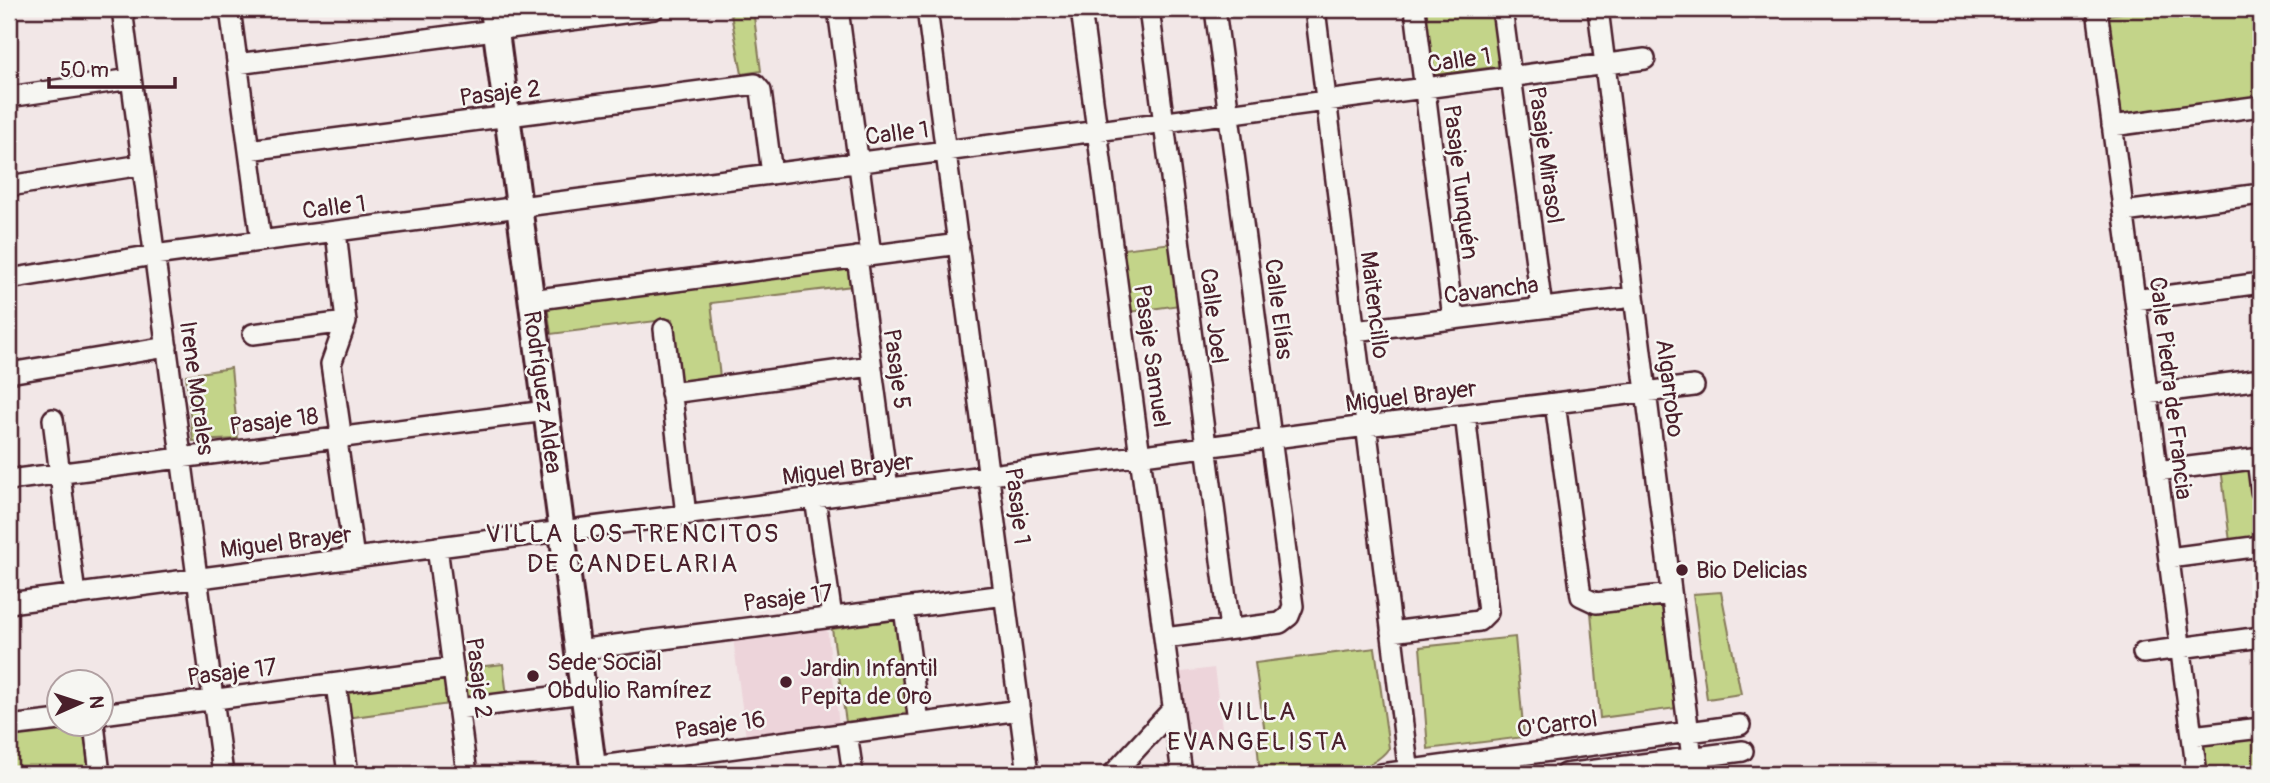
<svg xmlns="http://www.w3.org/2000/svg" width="2270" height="783" font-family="Pangolin,sans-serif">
<rect width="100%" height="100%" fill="#f2e7e7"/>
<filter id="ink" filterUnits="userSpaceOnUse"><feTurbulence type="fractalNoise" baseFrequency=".0143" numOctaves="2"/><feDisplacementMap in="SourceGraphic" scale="14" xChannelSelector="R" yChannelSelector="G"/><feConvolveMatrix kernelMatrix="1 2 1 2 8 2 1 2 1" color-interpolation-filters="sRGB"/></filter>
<g filter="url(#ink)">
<path fill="#edd4da" d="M827,627L839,725L746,737L733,638Z
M1214,668L1224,743L1184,748L1174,673Z"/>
<path fill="#c3d489" stroke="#867a5a" stroke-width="2" d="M730,9H753L761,71L742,74Z
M1418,9H1495L1502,66L1427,76Z
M2152,9H2261V96L2118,114L2107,15Z
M1172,243L1180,305L1129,312L1122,249Z
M850,265L852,286L711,303L720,377L680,382L672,319L551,334L547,305Z
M231,368L238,439L193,441L186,375Z
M2242,465L2252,473L2260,533L2254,539L2230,542L2221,467Z
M1721,592L1741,694L1707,699L1693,594Z
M1664,605L1677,708L1600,718L1591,612Z
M897,620L910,713L846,722L832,629Z
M1515,637L1524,737L1428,749L1420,647Z
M1375,648L1389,748C1364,783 1299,774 1260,774L1257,741L1266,740L1255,663Z
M503,664L507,696L470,701L461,695L458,669Z
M441,674L447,679L450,704L346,718L343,692Z
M83,727L89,774H9V737Z
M2261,734V774H2206L2202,749L2207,742Z"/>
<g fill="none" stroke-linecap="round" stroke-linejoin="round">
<defs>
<path id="minor" d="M122,9L223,774
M230,9L261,241
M838,9L871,255
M927,9L1028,774
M1081,9L1182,774
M1149,9L1230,629
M1315,9L1409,774
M1415,9L1453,319
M1502,9L1542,308
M1598,9L1694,774
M2097,9L2197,774
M237,64L654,9
M9,97L131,79
M2112,126L2261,106
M249,150L755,84L761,91L772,174
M9,186L142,165
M2124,212L2261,194
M336,231L346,322L331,364L340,426L338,448L354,558
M857,257L888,488
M9,279L154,255L1645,59
M531,300L959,244
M2135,300L2261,283
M664,329L686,515
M1354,331L1633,297
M253,334L346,322
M9,373L167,347
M671,393L871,366
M2147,394L2261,379
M1555,403L1581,596L1596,603L1671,594
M53,419L75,595
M2257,459L2261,491
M2157,471L2261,458
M9,480L546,411
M815,498L832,617
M437,547L467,774
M2169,558L2261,546
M9,603L1366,426L1694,386
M904,608L919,723
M1391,632L1479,621L1488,612L1465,414
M1165,638L1280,623L1289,616L1293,606L1215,9
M577,650L1005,595
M2143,653L2261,637
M336,684L348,774
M458,709L583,693
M102,714L453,668
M94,724L100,774
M9,726L60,720
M847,733L853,774
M2192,736L2261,728
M593,767L1020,710
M1113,774L1173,709
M1382,774L1740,725
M1565,774L1743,751"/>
<path id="major" d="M493,9L594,774"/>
</defs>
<use href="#minor" stroke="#4a1f2b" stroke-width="24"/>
<use href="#major" stroke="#4a1f2b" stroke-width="30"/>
<use href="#minor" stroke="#f6f6f2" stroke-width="19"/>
<use href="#major" stroke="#f6f6f2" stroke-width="24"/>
</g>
</g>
<g fill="#4a1f2b" stroke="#f6f6f2" stroke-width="2.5">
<circle cx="1682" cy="570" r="7"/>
<circle cx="533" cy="676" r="7"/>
<circle cx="786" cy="682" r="7"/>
</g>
<g text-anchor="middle" stroke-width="5" stroke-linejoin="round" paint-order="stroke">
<g font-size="24" fill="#4a1f2b" stroke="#f6f6f2">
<text transform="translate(1459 60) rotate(-8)" y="8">Calle 1</text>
<text transform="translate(500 93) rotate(-7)" y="8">Pasaje 2</text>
<text transform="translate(897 133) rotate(-7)" y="8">Calle 1</text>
<text transform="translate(1546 155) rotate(82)" y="8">Pasaje Mirasol</text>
<text transform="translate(1461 182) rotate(83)" y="8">Pasaje Tunquén</text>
<text transform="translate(334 207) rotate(-7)" y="8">Calle 1</text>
<text transform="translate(1491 290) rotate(-7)" y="8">Cavancha</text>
<text transform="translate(1375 305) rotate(83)" y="8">Maitencillo</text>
<text transform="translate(1279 309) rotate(83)" y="8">Calle Elías</text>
<text transform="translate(1214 316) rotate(83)" y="8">Calle Joel</text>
<text transform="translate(1152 356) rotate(82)" y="8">Pasaje Samuel</text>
<text transform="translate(897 369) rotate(82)" y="8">Pasaje 5</text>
<text transform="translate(197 388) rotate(82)" y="8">Irene Morales</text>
<text transform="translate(1670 388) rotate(83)" y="8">Algarrobo</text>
<text transform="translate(2171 388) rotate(83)" y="8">Calle Piedra de Francia</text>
<text transform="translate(543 392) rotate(82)" y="8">Rodríguez Aldea</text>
<text transform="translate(1411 396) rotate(-7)" y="8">Miguel Brayer</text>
<text transform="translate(274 421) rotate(-7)" y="8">Pasaje 18</text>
<text transform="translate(848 469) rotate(-7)" y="8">Miguel Brayer</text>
<text transform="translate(1018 506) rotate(83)" y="8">Pasaje 1</text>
<text transform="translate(286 542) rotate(-7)" y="8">Miguel Brayer</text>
<text transform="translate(788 598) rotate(-7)" y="8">Pasaje 17</text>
<text transform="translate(232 672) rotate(-7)" y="8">Pasaje 17</text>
<text transform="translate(479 678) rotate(83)" y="8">Pasaje 2</text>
<text transform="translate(1557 724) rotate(-8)" y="8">O'Carrol</text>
<text transform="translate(720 725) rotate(-8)" y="8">Pasaje 16</text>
</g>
<g font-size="24" fill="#4a1f2b" stroke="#f6f6f2" text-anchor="start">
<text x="1696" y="578">Bio Delicias</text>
<text x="547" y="670">Sede Social<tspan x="547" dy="28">Obdulio Ramírez</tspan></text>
<text x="800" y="676">Jardin Infantil<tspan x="800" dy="28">Pepita de Oro</tspan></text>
</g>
<g font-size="26" letter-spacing="2" fill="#4a1f2b" stroke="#f6f6f2">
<text x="633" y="542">VILLA LOS TRENCITOS<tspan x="633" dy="30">DE CANDELARIA</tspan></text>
<text x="1258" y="720">VILLA<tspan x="1258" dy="30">EVANGELISTA</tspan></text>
</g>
</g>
<rect width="2270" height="783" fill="none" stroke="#f6f6f2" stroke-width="35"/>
<rect x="18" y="18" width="2235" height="748" fill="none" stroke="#4a1f2b" stroke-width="2.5" filter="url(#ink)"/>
<g transform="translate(80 703) rotate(87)"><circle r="33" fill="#f6f6f2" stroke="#b1a0a2" stroke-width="2"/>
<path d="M0-5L12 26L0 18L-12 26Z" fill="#4a1f2b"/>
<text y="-10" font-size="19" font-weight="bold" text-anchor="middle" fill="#4a1f2b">N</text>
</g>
<path d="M49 77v10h126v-10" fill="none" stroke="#4a1f2b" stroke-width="3.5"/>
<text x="60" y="77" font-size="21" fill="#4a1f2b" stroke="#f6f6f2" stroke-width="5" paint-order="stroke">50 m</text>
</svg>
